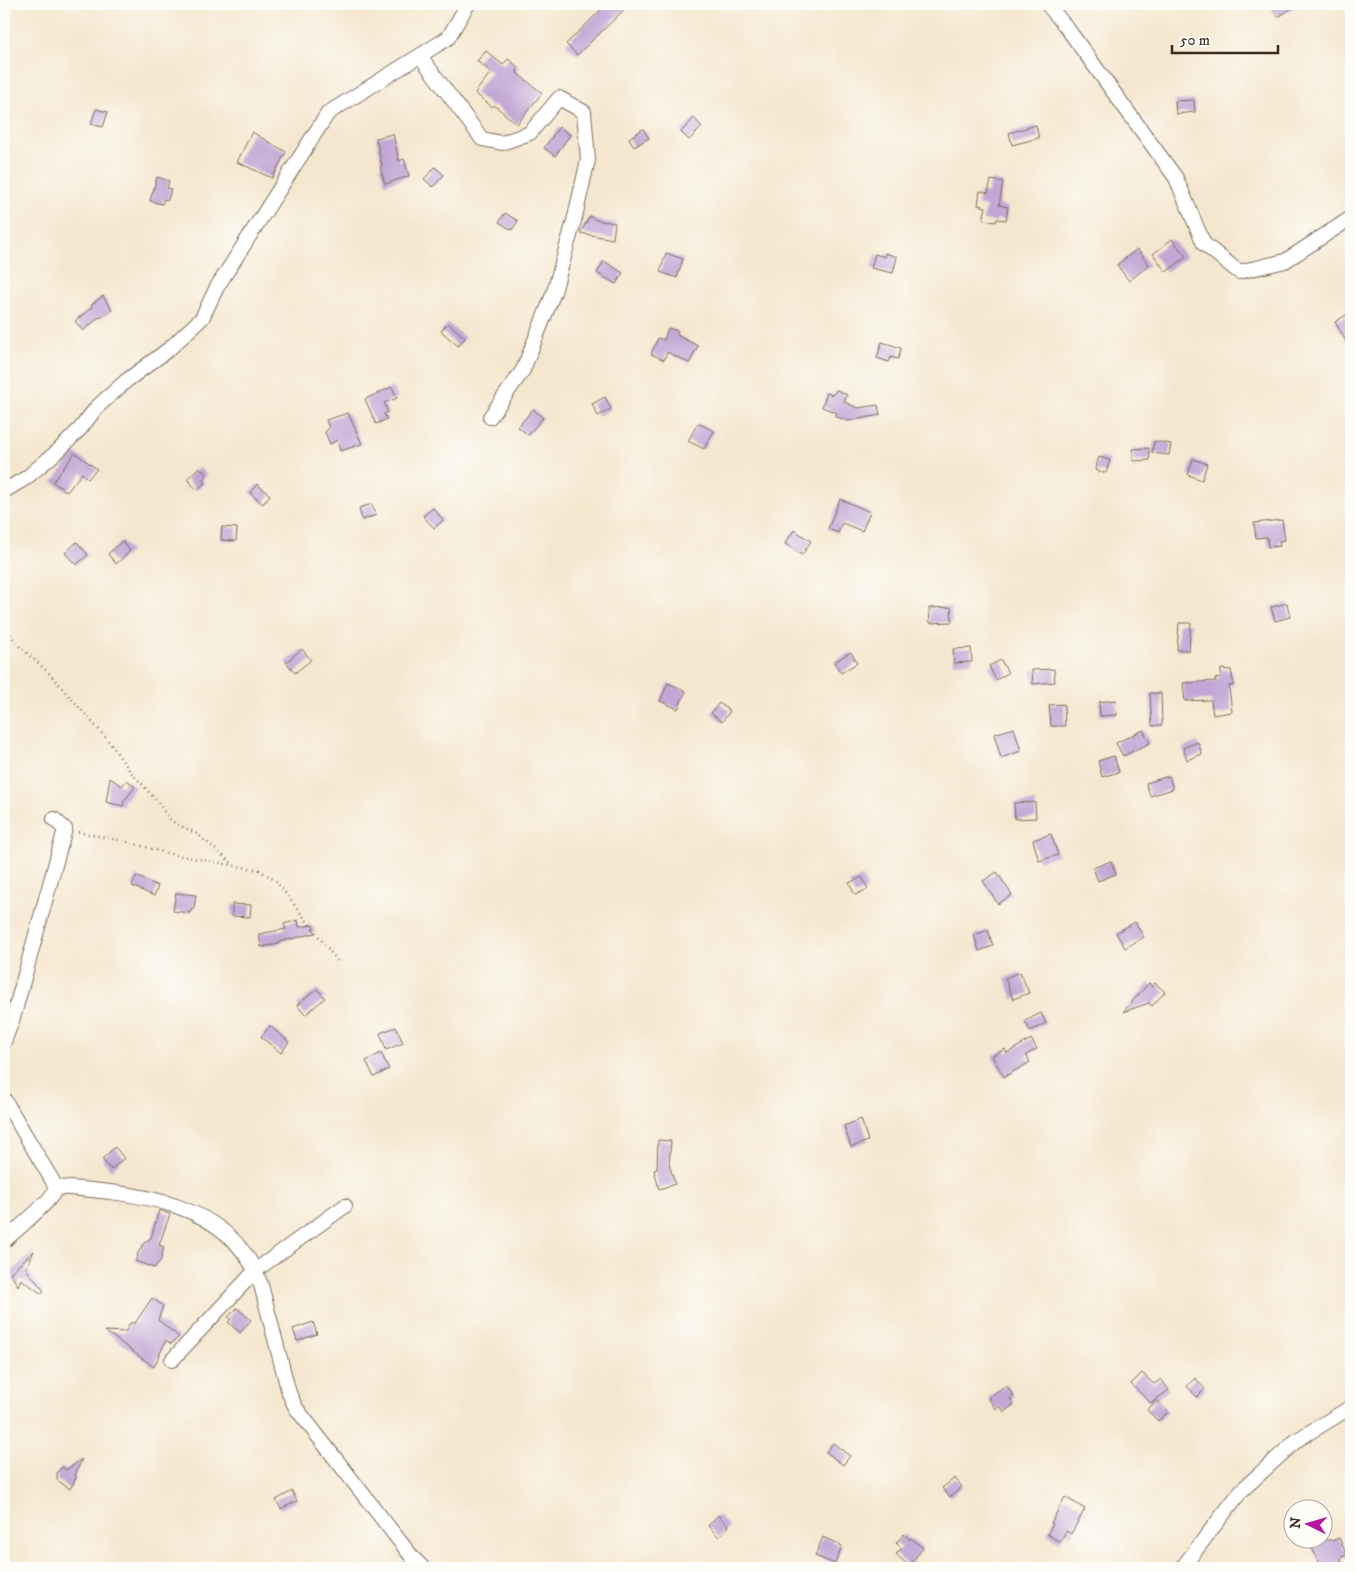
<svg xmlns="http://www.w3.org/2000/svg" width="1355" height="1572" font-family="'IM FELL DW Pica',serif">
<rect width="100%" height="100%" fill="#fdfcf7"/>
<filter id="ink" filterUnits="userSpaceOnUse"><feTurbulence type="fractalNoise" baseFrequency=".02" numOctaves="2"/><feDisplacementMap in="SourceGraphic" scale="10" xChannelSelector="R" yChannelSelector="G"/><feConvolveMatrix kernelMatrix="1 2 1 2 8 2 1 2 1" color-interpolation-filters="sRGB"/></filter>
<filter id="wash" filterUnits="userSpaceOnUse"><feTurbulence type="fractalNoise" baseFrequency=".0096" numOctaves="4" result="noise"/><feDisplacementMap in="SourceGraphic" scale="20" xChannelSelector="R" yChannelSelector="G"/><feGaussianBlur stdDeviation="1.12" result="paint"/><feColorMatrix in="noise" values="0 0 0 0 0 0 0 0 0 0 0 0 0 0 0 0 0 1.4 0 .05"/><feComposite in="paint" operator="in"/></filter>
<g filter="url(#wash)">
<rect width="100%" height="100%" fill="#f5e7cf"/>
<g id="blocks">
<path fill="#c2a7d6" d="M607,4H630L577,55L566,44Z
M1269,4H1299L1278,17Z
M486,51L503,65L508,59L518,67L517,73L542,93L517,124L494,105L492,107L475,93L491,72L477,61Z
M1194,100L1195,112L1176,114L1175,101Z
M96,109L108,112L103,127L91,124Z
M694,118L702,127L689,140L681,132Z
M1036,125L1039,138L1012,145L1009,133Z
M559,127L570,135L555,156L544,148Z
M643,129L649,138L634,147L629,138Z
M252,132L286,152L272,178L237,162Z
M393,134L399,161L404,159L409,176L385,184L380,167L382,166L376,138Z
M435,167L444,175L433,187L424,179Z
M157,177L169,181L167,188L171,189L168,200L164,199L162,204L150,201Z
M991,180L1003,182L999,205L1008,207L1006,220L997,219L996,222L983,220L986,207L978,205L980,191L988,193Z
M505,213L518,221L512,230L499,222Z
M590,216L596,220L615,223L613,239L580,233Z
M1172,239L1186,257L1166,272L1153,254Z
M1137,249L1149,265L1129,281L1117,265Z
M666,253L683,259L677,278L660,272Z
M885,253L897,257L893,273L871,268L875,254L885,257Z
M604,261L623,273L616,284L597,273Z
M103,296L112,310L100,318L99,317L83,331L75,321L92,307L91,305Z
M1351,312V349L1335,322Z
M448,323L465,338L458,346L441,331Z
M668,328L678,331L677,335L698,346L689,363L667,352L664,360L651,354L658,338L664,340Z
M882,342L901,348L898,359L891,357L889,362L877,358Z
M392,387L397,398L384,403L388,412L384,414L387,419L376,424L365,399Z
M837,390L847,395L844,402L858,408L878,405L880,415L848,421L835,416L837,413L822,407L827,393L832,395Z
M605,397L611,409L598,416L592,404Z
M533,409L543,418L528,435L518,427Z
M348,413L362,444L340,451L337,440L330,444L325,432L329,428L326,420Z
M698,423L714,431L704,449L688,441Z
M1154,441L1171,444L1169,455L1152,453Z
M1149,448L1150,460L1133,461V449Z
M75,453L97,469L88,479L82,473L67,492L53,482Z
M1099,457L1110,460L1106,473L1095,470Z
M1193,459L1207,464L1202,480L1188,475Z
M199,467L207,475L202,480L205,483L197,490L187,479Z
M257,484L270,495L263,504L250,493Z
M840,499L870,512L862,531L842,523L838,533L828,529Z
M372,504L376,515L362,520L359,508Z
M433,508L443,520L434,528L423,516Z
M1282,520L1285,540L1279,541L1280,546L1268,547L1267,537L1256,538L1254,523Z
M222,527L237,528L236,541L221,540Z
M794,530L811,541L802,555L785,544Z
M122,541L130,551L116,564L108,554Z
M77,542L88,555L76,565L65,553Z
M1287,603L1290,617L1275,621L1271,607Z
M951,607L952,622L930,623L929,608Z
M1179,623H1191L1189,650H1177Z
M971,648L972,662L954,663L953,649Z
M302,649L311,660L295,673L286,662Z
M851,652L857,663L841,673L834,662Z
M1001,660L1008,673L996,680L989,666Z
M1054,669L1055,682L1033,684L1032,670Z
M1221,669L1231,670L1234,685L1229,686L1232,712L1213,715L1211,700L1185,701L1183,683L1216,681L1215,679L1221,677Z
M668,683L686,691L678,709L660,701Z
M1150,693H1161L1162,725L1152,726Z
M1116,700L1117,715L1100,716L1099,702Z
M719,703L730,711L722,722L711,713Z
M1064,704L1065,726H1051L1049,705Z
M1014,728L1021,751L1001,758L994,734Z
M1143,730L1150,743L1123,756L1116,743Z
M1198,742L1202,754L1187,760L1183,748Z
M1114,756L1119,772L1102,777L1098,761Z
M1169,776L1173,789L1150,796L1146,783Z
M110,778L122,786L127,780L135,787L124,801L123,806L106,802Z
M1035,802L1036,818L1015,819L1014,803Z
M1051,834L1058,855L1039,861L1033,840Z
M1111,861L1116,874L1098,881L1093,868Z
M997,872L1012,895L998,904L983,881Z
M136,876L158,886L154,896L132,886Z
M862,877L868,889L855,895L849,883Z
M176,893L196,895L194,909H192L190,913L173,911Z
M232,904L251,905L250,917L232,916Z
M298,920L299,927L313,925L315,933L279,942V944L261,947L259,934L286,929L284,924Z
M1135,922L1144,937L1125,948L1116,933Z
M988,930L993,946L979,951L974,935Z
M1020,972L1029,993L1013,999L1005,978Z
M1149,983L1152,987L1155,983L1165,992L1152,1006L1149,1003L1123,1012Z
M317,989L325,998L305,1015L297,1005Z
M1041,1013L1046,1023L1030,1031L1025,1021Z
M270,1026L289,1042L281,1053L261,1037Z
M396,1027L403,1043L386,1050L380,1033Z
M1031,1039L1037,1049L1026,1055L1030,1062L1004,1077L992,1056L1005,1049L1007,1053Z
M381,1053L389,1069L374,1077L366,1061Z
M861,1119L868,1141L851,1147L844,1126Z
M658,1140L671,1141L669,1164L675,1184L659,1189L654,1170L657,1169Z
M115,1147L124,1158L111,1170L102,1159Z
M159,1210L170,1214L159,1245L164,1247L161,1260L154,1268L135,1261L138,1256L137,1255L143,1244L151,1238Z
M34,1251L26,1269L44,1291L42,1294L21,1279L18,1286L10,1273Z
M152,1298L163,1306L158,1320L179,1337L171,1344L166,1340L154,1367L105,1331L125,1332L130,1323H135Z
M237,1308L251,1320L240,1333L228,1322L231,1319L228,1317Z
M313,1322L317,1334L297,1341L293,1329Z
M1142,1373L1154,1384L1161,1379L1169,1390L1151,1403L1131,1384Z
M1195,1378L1205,1389L1197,1397L1187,1386Z
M1006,1385L1014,1396L1010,1399L1014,1404L1004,1412L1000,1406L996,1409L988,1398Z
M1157,1400L1168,1412L1158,1421L1147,1410Z
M833,1443L850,1456L843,1465L826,1452Z
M82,1459L75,1475L76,1478L70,1489L57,1480V1472L62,1467L66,1470Z
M955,1478L962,1487L950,1497L942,1488Z
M292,1491L297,1501L281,1509L276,1500Z
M1065,1497L1085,1509L1071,1534L1066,1531L1060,1542L1047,1534L1053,1524L1051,1523Z
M718,1515L729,1526L719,1537L708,1526Z
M904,1534L910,1540L911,1538L923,1548L909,1566L896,1554L902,1548L896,1543Z
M823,1537L842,1546L835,1564L815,1556Z
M1339,1538L1347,1555L1340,1558L1342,1563L1330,1568H1322L1308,1540H1331L1332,1541Z"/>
</g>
</g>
<g filter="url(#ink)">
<use href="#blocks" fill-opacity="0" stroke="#7c6c5c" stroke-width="1"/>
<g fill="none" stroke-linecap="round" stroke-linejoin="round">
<defs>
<path id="street" d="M1047,4L1067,28L1176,178L1204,244L1239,272L1285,261L1351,218
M420,56L482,139L502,143L530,133L559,98L584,112L588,160L574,221L554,292L523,370L490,417
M4,491L26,478L59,450L80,429L97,407L126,381L169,349L202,318L217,287L328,113L448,38L468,4
M4,1042L13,1018L65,829L54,819
M4,1099L52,1180C54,1184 56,1188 54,1192C49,1203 15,1231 4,1241
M55,1187C133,1193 231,1199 261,1285L289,1393L296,1408L412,1557L423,1568
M172,1360L256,1270L345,1206
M1182,1568L1241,1491L1297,1440L1351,1407"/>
</defs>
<use href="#street" stroke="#7c6c5c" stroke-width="16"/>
<path stroke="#7c6c5c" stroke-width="2.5" stroke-dasharray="1 4" stroke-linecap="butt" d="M4,626L20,647L47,671L107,739L130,771L157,801L171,821L197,834L234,865
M78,832L124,841L170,854L259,870L276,881L339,963"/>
<use href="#street" stroke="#fff" stroke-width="14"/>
</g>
</g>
<rect width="1355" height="1572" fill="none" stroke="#fdfcf7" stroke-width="20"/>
<g transform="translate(1308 1524) rotate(275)"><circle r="24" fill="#fdfcf7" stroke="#afa8a0"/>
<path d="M0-4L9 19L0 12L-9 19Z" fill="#b5179e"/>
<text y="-8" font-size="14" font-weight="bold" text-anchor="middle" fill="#3b2a1e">N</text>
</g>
<path d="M1172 45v8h106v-8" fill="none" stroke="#3b2a1e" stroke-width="2.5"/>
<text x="1180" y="45" font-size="15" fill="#3b2a1e" stroke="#fdfcf7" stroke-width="4" paint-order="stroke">50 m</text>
</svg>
